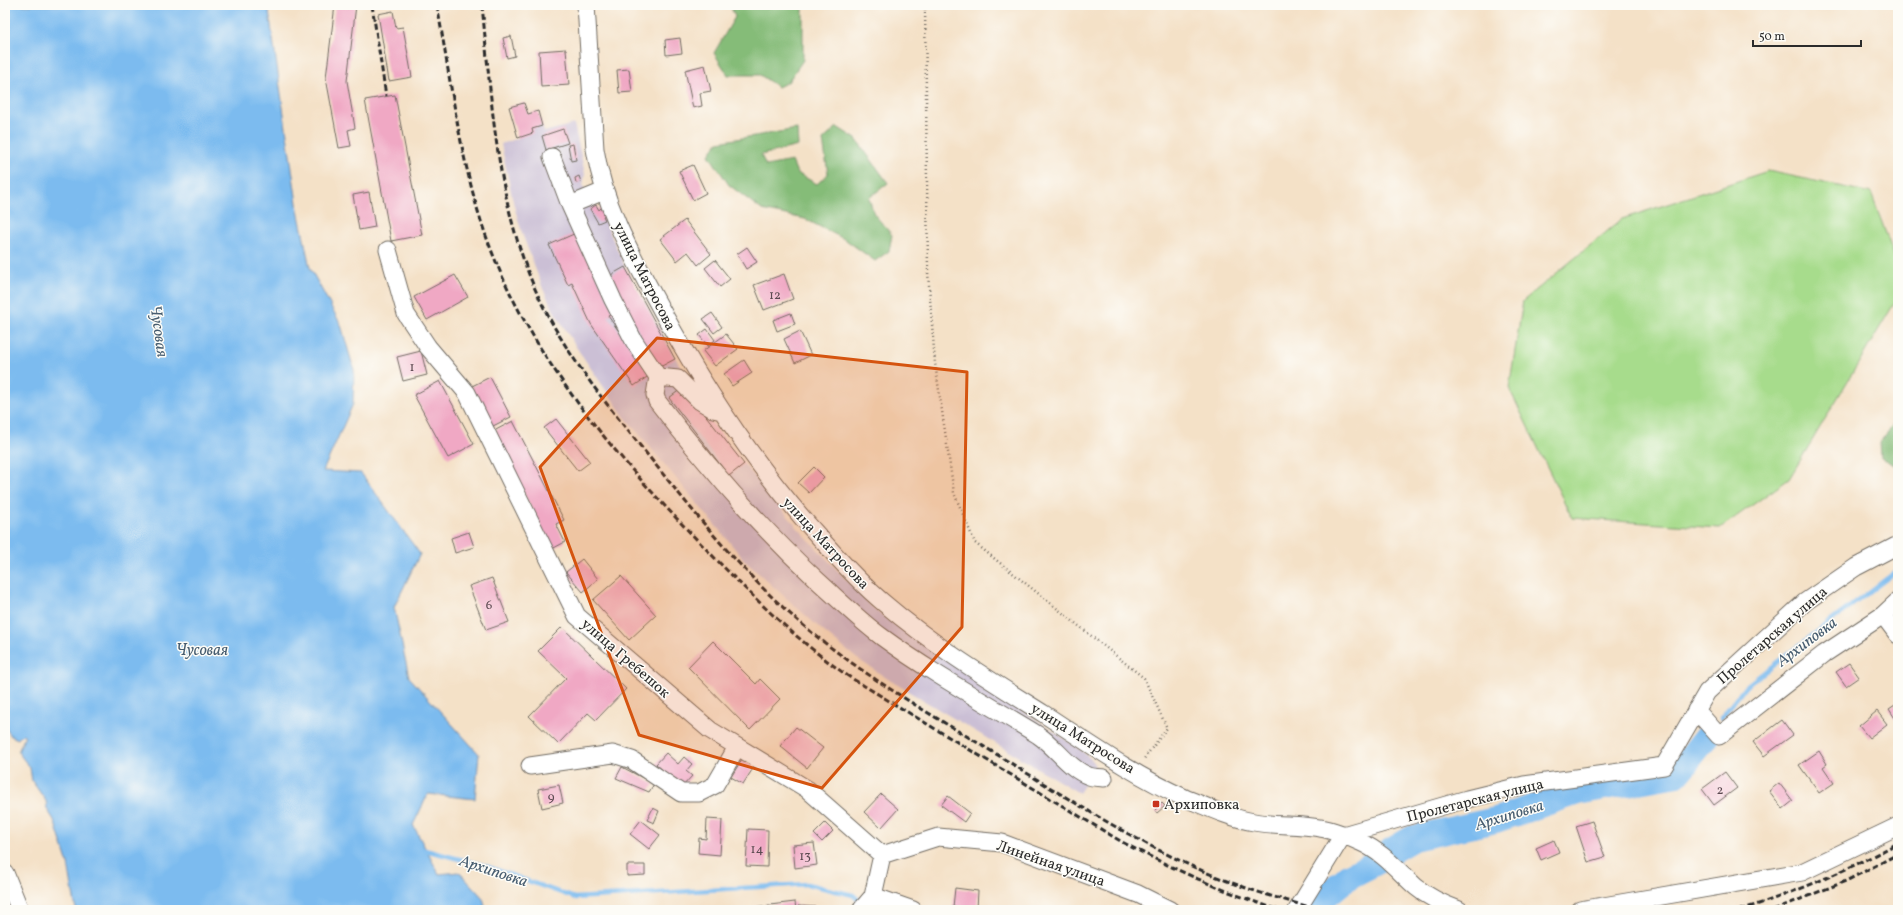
<svg xmlns="http://www.w3.org/2000/svg" width="1903" height="915" font-family="Vollkorn,serif">
<rect width="100%" height="100%" fill="#fdfcf7"/>
<filter id="ink" filterUnits="userSpaceOnUse"><feTurbulence type="fractalNoise" baseFrequency=".025" numOctaves="2"/><feDisplacementMap in="SourceGraphic" scale="8" xChannelSelector="R" yChannelSelector="G"/><feConvolveMatrix kernelMatrix="1 2 1 2 8 2 1 2 1" color-interpolation-filters="sRGB"/></filter>
<filter id="wash" filterUnits="userSpaceOnUse"><feTurbulence type="fractalNoise" baseFrequency=".012" numOctaves="4" result="noise"/><feDisplacementMap in="SourceGraphic" scale="16" xChannelSelector="R" yChannelSelector="G"/><feGaussianBlur stdDeviation="0.9" result="paint"/><feColorMatrix in="noise" values="0 0 0 0 0 0 0 0 0 0 0 0 0 0 0 0 0 1.4 0 .05"/><feComposite in="paint" operator="in"/></filter>
<g filter="url(#wash)">
<rect width="100%" height="100%" fill="#f4e1c7"/>
<path fill="#cbbfd5" d="M524,103L528,114L538,111L544,132L574,124L585,174L583,186L599,210L601,208L605,215L603,217L625,267L684,373L699,407L744,464L797,527L870,605L888,620L1081,750L1094,762L1095,769L1079,793L891,681L856,658L823,631L746,562L624,416L576,347L554,311L543,289L523,236L514,206L501,144L518,138L509,107Z"/>
<path fill="#a7dc8c" stroke="#69845c" d="M1768,171L1871,193L1898,266V297L1789,479L1720,528L1572,518L1509,388L1523,301L1622,219Z"/>
<path fill="#85bc78" stroke="#587452" d="M730,5H803V60L788,82L778,87L760,75H728L714,53L735,17Z
M837,127L856,139L888,183L869,198L874,214L892,235L889,251L875,261L846,240L805,219L762,210L729,185L709,155L718,142L797,129L798,146L761,155L766,166L792,161L797,173L817,184L828,174L823,140Z
M1898,419V467L1881,458L1880,442Z"/>
<path fill="#7bbbef" stroke="#53738d" d="M5,5H268L298,210L310,268L341,325L354,370L353,404L323,471L361,473L420,554L394,607L409,677L479,754L475,799L428,794L413,825L439,874L459,872L483,898L486,910H76L68,864L54,820L47,809L46,801L32,781L30,768L18,752L25,736L23,734L18,739L11,736L5,727Z"/>
<g fill="none" stroke-linecap="round" stroke-linejoin="round">
<path stroke="#7bbbef" stroke-width="4.5" d="M1721,718L1746,686L1898,570
M421,849L486,866L575,898L807,884L853,895L863,904"/>
<path stroke="#7bbbef" stroke-width="26" d="M1315,910L1324,897L1348,877L1375,863L1389,852L1413,838L1496,820L1578,792L1677,774L1708,735"/>
</g>
<g id="blocks">
<path fill="#f0a8c4" d="M335,5H356L347,81L355,128L348,130L351,146L339,148L326,78Z
M393,11L396,28L403,27L412,77L389,81L378,14Z
M511,36L515,56L507,58L503,38Z
M680,38L682,53L666,55L665,40Z
M566,49L569,85L541,87L539,51Z
M705,65L711,91L700,93L702,106L693,108L685,70Z
M629,69L632,92L619,93L617,70Z
M395,95L422,235L391,241L365,100Z
M524,103L528,114L538,111L542,126L532,129L533,133L518,138L509,107Z
M563,129L568,143L546,150L542,136Z
M573,144L576,160L571,161L568,145Z
M693,165L706,193L693,200L679,171Z
M579,176L581,182L576,183L575,178Z
M369,192L375,227L359,230L353,195Z
M596,205L599,210L601,208L605,215L603,216L605,220L598,223L590,209Z
M685,220L711,254L698,265L688,252L677,261L660,239Z
M576,233L614,313L608,316L650,375L634,386L591,324L572,283L568,285L549,245Z
M747,247L757,262L746,269L737,254Z
M715,260L730,279L720,287L705,268Z
M625,267L675,359L658,368L609,276Z
M784,274L793,299L764,310L754,285Z
M455,275L468,297L427,320L414,297Z
M712,313L722,327L714,333L703,319Z
M791,313L795,324L777,331L773,320Z
M707,329L715,340L708,346L699,335Z
M800,331L811,355L795,363L784,339Z
M726,334L738,349L715,366L703,351Z
M421,351L427,375L403,381L397,357Z
M744,360L752,373L732,386L724,374Z
M490,377L511,417L491,427L470,387Z
M440,381L474,444L448,458L414,395Z
M681,389L699,407L744,464L729,476L669,398Z
M556,419L590,462L578,471L544,428Z
M513,421L564,520L556,524L565,542L552,549L492,432Z
M814,467L824,477L809,493L798,483Z
M469,532L474,547L455,553L451,538Z
M582,559L598,579L583,592L566,572Z
M621,576L656,615L629,640L593,600Z
M492,578L509,622L486,630L469,586Z
M562,627L626,689L596,720L588,713L558,744L529,716L566,678L538,651Z
M713,641L756,684L760,679L780,699L750,730L688,667Z
M1849,663L1859,677L1846,686L1836,672Z
M1898,703V723L1889,709Z
M1877,711L1887,724L1869,738L1859,726Z
M1782,720L1793,735L1764,756L1753,742Z
M796,727L823,748L807,768L780,746Z
M1819,751L1827,764L1823,767L1834,783L1819,793L1799,765Z
M666,753L678,764L684,757L692,764L686,771L692,776L682,787L656,764Z
M742,759L754,767L743,784L731,777Z
M622,767L654,784L649,792L616,778Z
M1725,772L1737,788L1714,805L1702,789Z
M1779,783L1793,801L1783,809L1769,791Z
M559,785L563,803L542,808L538,789Z
M881,794L898,809L881,828L864,812Z
M948,796L970,813L964,822L941,805Z
M1162,803L1165,806L1157,813L1155,810Z
M653,808L659,811L654,823L647,820Z
M707,819L722,820L720,855L698,853L699,838L706,839Z
M641,820L660,835L649,849L630,834Z
M1592,821L1605,857L1588,862L1576,826Z
M825,823L833,831L822,842L814,834Z
M748,829L768,830L767,867L746,866Z
M1554,840L1559,852L1541,860L1536,848Z
M814,843L817,865L795,868L793,845Z
M627,865H645V875L627,876Z
M955,888L978,891L977,909L953,907Z
M795,902L796,910H753V907Z
M798,906L822,907V910H798Z"/>
</g>
</g>
<g filter="url(#ink)">
<use href="#blocks" fill-opacity="0" stroke="#716b62" stroke-width="1"/>
<g fill="none" stroke-linecap="round" stroke-linejoin="round">
<defs>
<path id="minor" d="M586,5L595,149C604,208 634,259 662,311C707,393 758,470 821,539C841,562 862,585 885,604C934,646 990,680 1044,714C1090,744 1135,776 1185,798C1207,807 1230,818 1254,822C1276,826 1298,824 1320,828C1334,830 1347,836 1360,842C1383,852 1398,871 1416,887C1429,898 1443,904 1459,910
M552,157L570,205
M604,191L570,205L613,300L634,341L658,377L655,395L657,401C706,465 759,526 818,581C839,600 859,620 882,637C931,673 986,703 1038,735C1056,747 1069,769 1089,776C1094,778 1100,777 1104,778
M388,250L406,314L428,347L467,393L577,616L710,730L807,789L882,855
M658,377L678,379L700,401L713,409L722,411
M1883,615L1898,635
M1696,710L1719,736L1824,654L1883,615L1898,601
M530,766L613,754L632,760L681,793H699L715,785L737,747
M1343,835L1467,799L1524,785L1664,766L1707,692L1805,602L1856,567L1898,545
M882,855L938,837L1002,843L1138,894L1170,910
M5,873L20,910
M873,896L913,910
M861,910L873,896L882,855
M1297,910L1343,835
M1580,910L1802,872L1898,826"/>
</defs>
<use href="#minor" stroke="#716b62" stroke-width="19"/>
<path stroke="#716b62" stroke-width="2.5" stroke-dasharray="1 3" stroke-linecap="butt" d="M925,5L928,272L935,363L954,493L975,543L1144,678L1167,728L1143,760"/>
<use href="#minor" stroke="#fff" stroke-width="17"/>
<path stroke="#2b2b2b" stroke-width="3" stroke-dasharray="6 3" stroke-linecap="butt" d="M372,5L386,96
M437,5C450,77 459,151 481,221C523,352 614,455 708,551C752,596 796,640 848,676L1122,842C1173,869 1224,892 1279,910
M482,5C491,97 496,191 530,277C556,342 599,395 642,448C688,505 733,562 787,611C846,665 915,705 983,746C1065,796 1147,852 1238,885C1265,895 1292,902 1320,910
M1740,910C1795,893 1848,870 1898,843
M1773,910L1846,881L1898,854"/>
</g>
</g>
<path fill="#d5540f" fill-opacity="0.2" stroke="#d5540f" stroke-width="3" stroke-linejoin="round" d="M657,338L967,372L962,627L822,788L639,735L540,467Z"/>
<rect fill="#c8321e" stroke="#fdfcf7" stroke-width="1.5" x="1152" y="800" width="8" height="8" rx="2"/>
<g text-anchor="middle" stroke-width="3" stroke-linejoin="round" paint-order="stroke">
<g font-size="13" fill="#5c4a51">
<text x="775" y="299">12</text>
<text x="412" y="371">1</text>
<text x="489" y="609">6</text>
<text x="1720" y="794">2</text>
<text x="551" y="801">9</text>
<text x="757" y="853">14</text>
<text x="805" y="860">13</text>
</g>
<g font-size="15" fill="#2b2b2b" stroke="#fdfcf7">
<text transform="translate(645 276) rotate(63)" y="5">улица Матросова</text>
<text transform="translate(826 543) rotate(47)" y="5">улица Матросова</text>
<text transform="translate(1772 635) rotate(-41)" y="5">Пролетарская улица</text>
<text transform="translate(626 658) rotate(41)" y="5">улица Гребешок</text>
<text transform="translate(1083 738) rotate(32)" y="5">улица Матросова</text>
<text transform="translate(1475 800) rotate(-14)" y="5">Пролетарская улица</text>
<text transform="translate(1051 863) rotate(19)" y="5">Линейная улица</text>
</g>
<g font-size="15" fill="#2b2b2b" stroke="#fdfcf7" text-anchor="start">
<text x="1164" y="809">Архиповка</text>
</g>
<g font-size="16" font-style="italic" fill="#475d70" stroke="#fdfcf7">
<text transform="translate(160 331) rotate(82)" y="6">Чусовая</text>
<text transform="translate(1806 641) rotate(-37)" y="6">Архиповка</text>
<text x="202" y="655">Чусовая</text>
<text transform="translate(1509 814) rotate(-17)" y="6">Архиповка</text>
<text transform="translate(494 870) rotate(18)" y="6">Архиповка</text>
</g>
</g>
<rect width="1903" height="915" fill="none" stroke="#fdfcf7" stroke-width="20"/>
<path d="M1753 40v6h108v-6" fill="none" stroke="#2b2b2b" stroke-width="2"/>
<text x="1759" y="40" font-size="12" fill="#2b2b2b" stroke="#fdfcf7" stroke-width="3" paint-order="stroke">50 m</text>
</svg>
